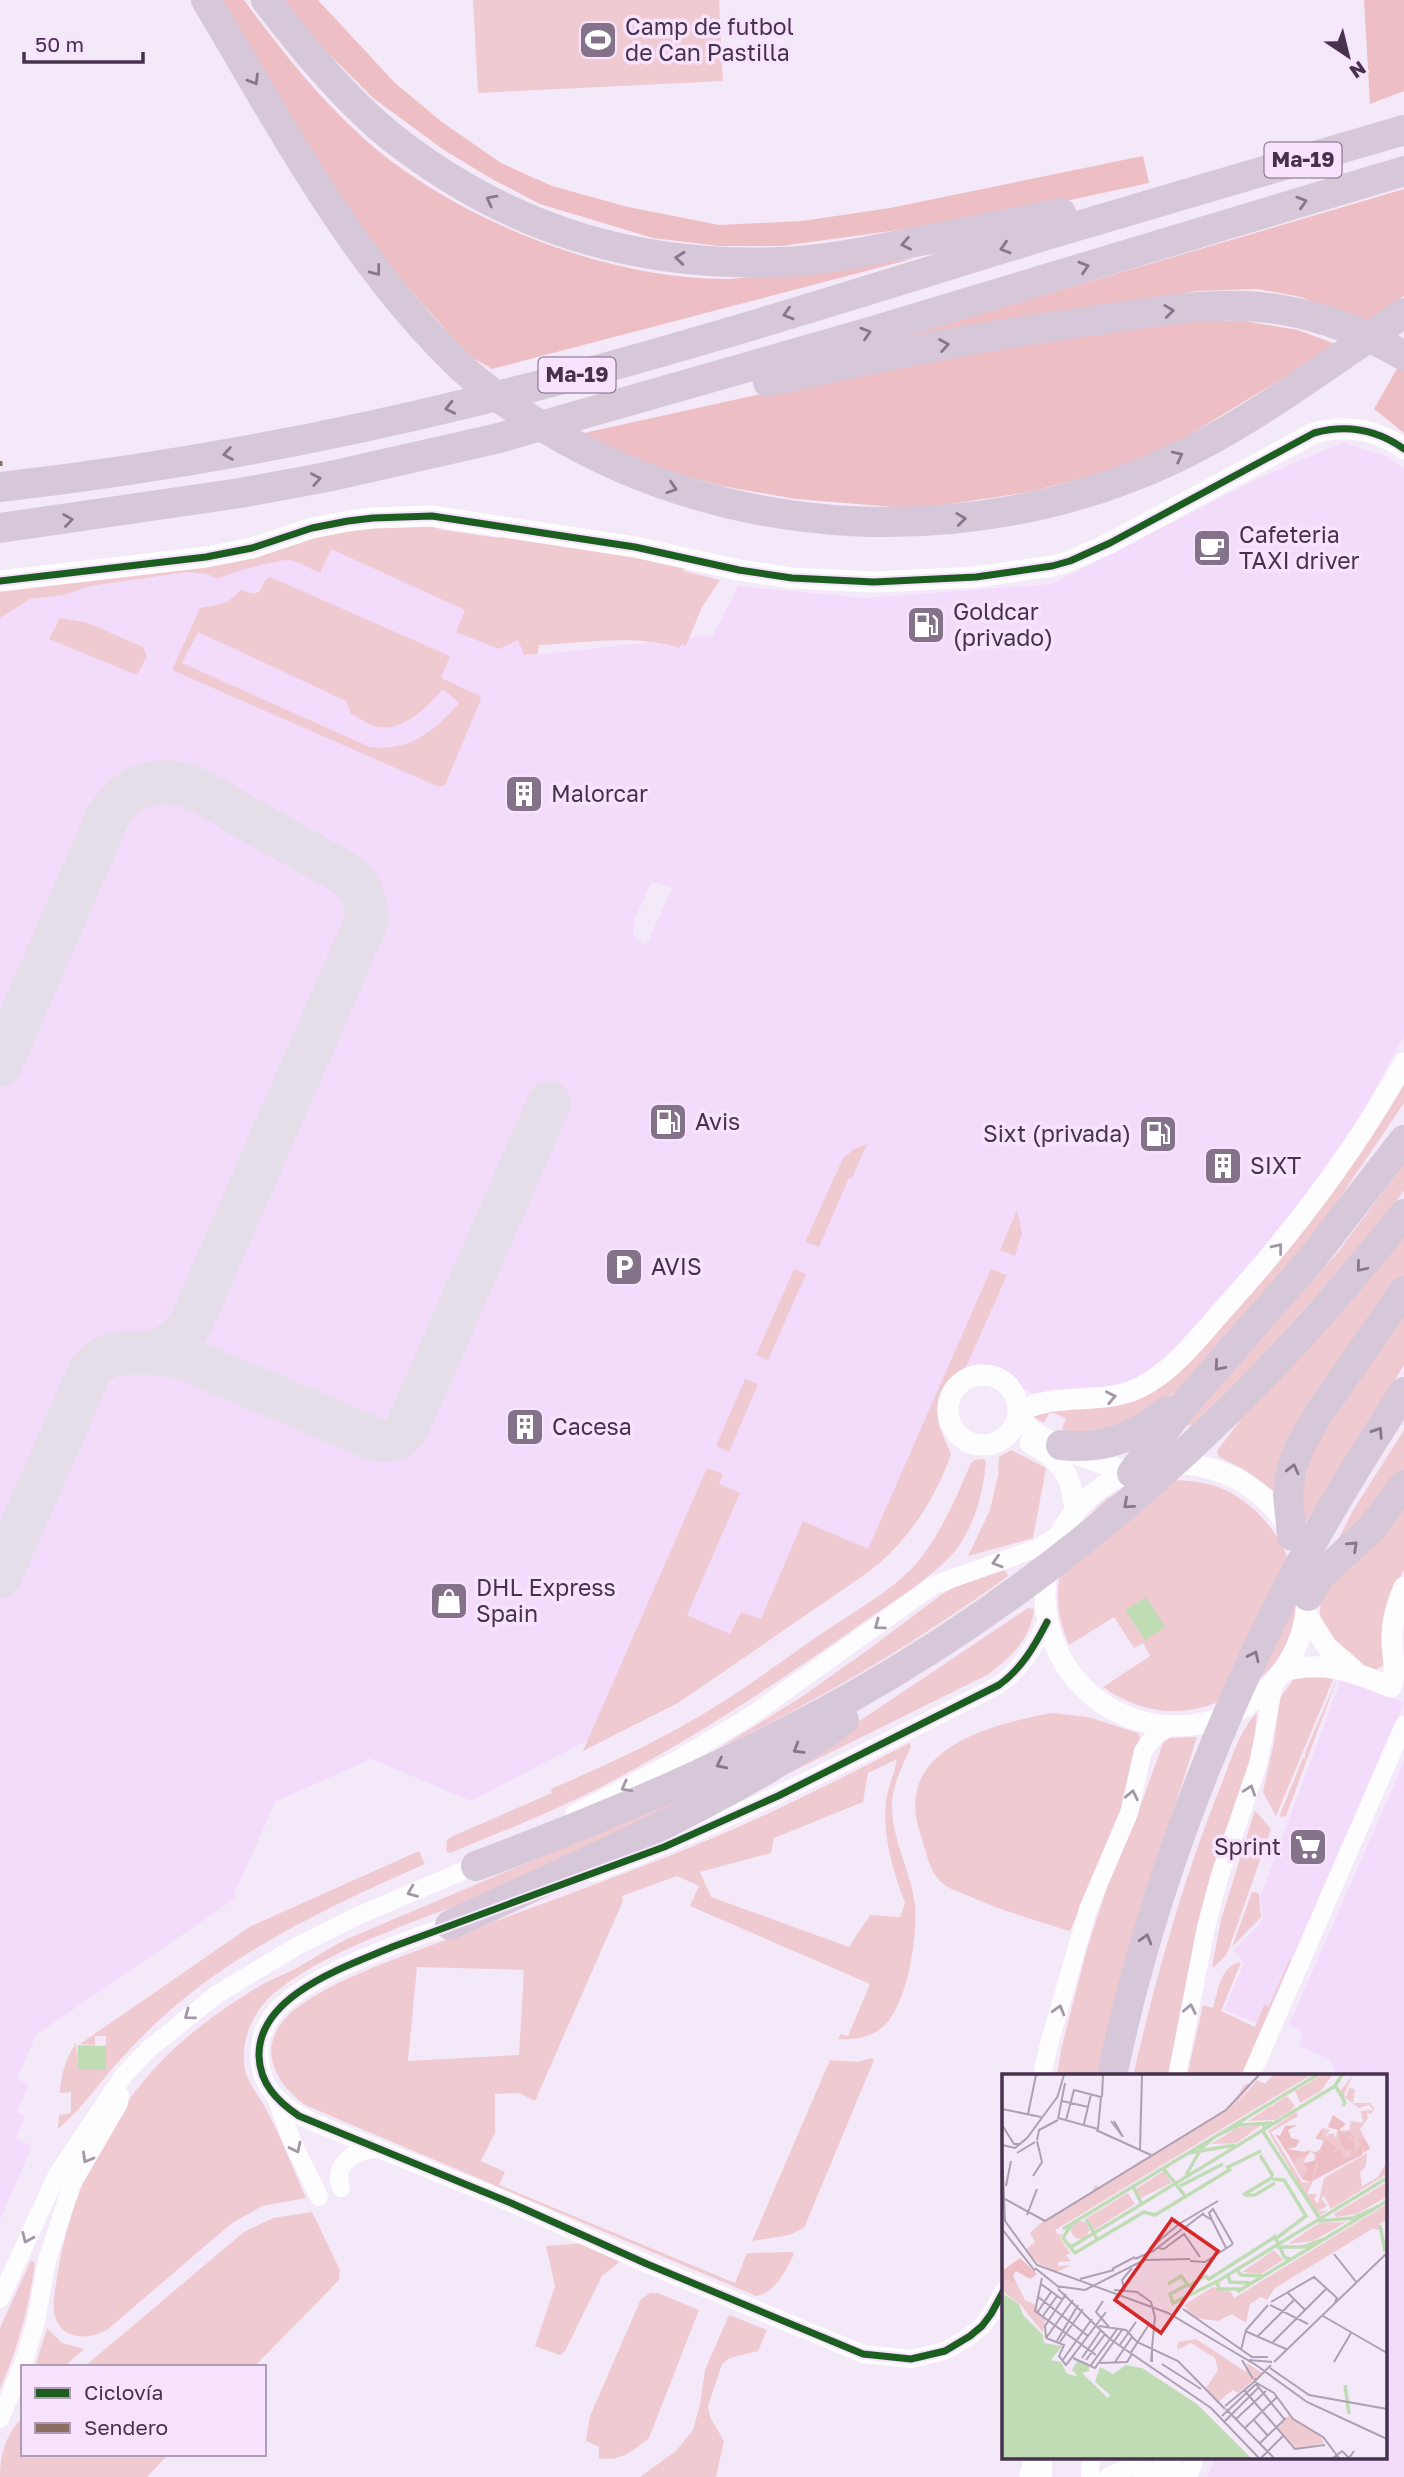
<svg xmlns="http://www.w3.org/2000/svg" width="1404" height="2477" font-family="'Golos Text',sans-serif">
<rect width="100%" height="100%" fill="#f4e9f8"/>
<path fill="#f3dcfb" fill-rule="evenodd" d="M1343,442L1389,457L1404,469V1036L1350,1136L1285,1226L1164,1362L1128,1384L1091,1392L1031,1393L978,1362L928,1432L895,1520L831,1591L667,1699L471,1801L369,1758L367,1761L276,1801L234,1894L236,1898L36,2035L17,2079L29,2084L17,2112L25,2116L16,2139L32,2146L0,2220V594L422,528L571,548L525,656L713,635L738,586L865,598L1052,584L1257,479ZM652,882L672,888L646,946L633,935L635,918Z
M1342,1677L1404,1703L1265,2027L1224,2010L1244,1963L1233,1951L1260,1924L1263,1917L1260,1897Z
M1404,1762V2477H1207L1216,2458H1385V2076H1336L1330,2059L1299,2046L1303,2033L1289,2025Z"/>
<path fill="#f0cad1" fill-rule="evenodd" d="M473,0H719L723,81L478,93Z
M427,525L443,530L499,538L501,532L685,566L684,571L720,580L702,607L686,646L682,644L679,648C639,634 582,643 539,645L538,654L524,655L518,640L499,649L456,632L465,610L331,549L320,573C310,569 299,561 288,560C276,560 228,573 217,579L207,574L187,572L90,586L64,595L30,599L0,618V589L303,539L352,529Z
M270,577L450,656L441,678L480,696L481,699L445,785L439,787L172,670L200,608C217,605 230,604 240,590L254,594L261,590L264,581ZM198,632L346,701L351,714C358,717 364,722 371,725C400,736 426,708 443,689L459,703C435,731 409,752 370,747L182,663Z
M60,618L88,623L143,647L147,656L138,673L134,674L49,639Z
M1404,1080V1103L1335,1205L1289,1266L1191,1380L1130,1427L1077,1433L1062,1429L1066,1418L1053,1413H1049L1044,1423L1034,1417L1035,1413L1095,1408L1148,1393Z
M867,1144L852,1178H849L819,1247L805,1242L843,1158L854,1149Z
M1404,1164V1191L1361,1246L1262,1356L1192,1425L1187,1426L1186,1424L1338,1252Z
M1017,1210L1022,1233L1015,1256L1000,1250Z
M1404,1236V1278L1275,1492L1245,1470L1219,1457L1217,1451L1242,1418Z
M794,1269L806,1274L768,1360L756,1355Z
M991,1269L1007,1275L966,1367L952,1377L945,1385L938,1400L937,1408L939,1426L951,1454C935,1500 908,1541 870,1571L678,1703L583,1751L707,1468L723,1474L719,1484L740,1493L687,1615L730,1634L741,1612L761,1619L803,1521L868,1549Z
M1404,1310V1365L1306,1522L1302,1521V1485L1310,1451Z
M745,1379L758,1384L729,1452L716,1446Z
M1404,1430V1471L1391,1492L1335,1546L1352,1512Z
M1011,1450L1046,1468L1033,1538L968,1556L990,1510L998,1476L999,1457Z
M984,1459L986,1462C983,1491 976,1522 958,1547C936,1576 889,1604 858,1626C776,1684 691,1740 601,1787C552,1812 501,1832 450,1853L446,1851L447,1840L453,1836L552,1793L551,1789C601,1767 651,1745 698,1717C741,1692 780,1662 821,1634C849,1615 893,1590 915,1565C940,1536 956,1498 971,1463L975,1460Z
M1165,1480C1185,1480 1204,1481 1223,1489C1280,1515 1314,1586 1286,1645C1276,1665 1262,1679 1242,1690C1196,1718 1148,1719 1103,1687L1150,1656L1143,1643L1134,1648L1114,1617L1069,1645C1062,1628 1057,1610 1058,1592C1058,1560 1085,1511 1113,1495C1128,1487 1149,1485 1165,1480Z
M1404,1506V1569L1391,1599L1384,1665L1375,1670C1353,1662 1332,1646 1322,1624C1318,1614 1321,1601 1323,1591Z
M1005,1570L1008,1576L1003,1580C913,1644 819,1701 719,1748L800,1698L865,1652L941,1595L955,1587Z
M1028,1608L1034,1609C1031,1639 1010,1658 987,1675L777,1779L846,1730Z
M1298,1673L1335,1675L1276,1816L1263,1792L1274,1742L1280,1698Z
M1338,1676L1286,1816L1279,1817L1303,1758H1305V1753Z
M1052,1713L1088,1717L1138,1733L1140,1738L1132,1760L1125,1798L1118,1819L1070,1931C1034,1920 999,1910 964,1894C957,1891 947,1888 941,1882C929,1871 925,1847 920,1833C892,1749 991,1724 1052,1713Z
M1257,1713C1253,1777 1228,1839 1210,1900C1193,1958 1180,2017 1168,2076H1133C1156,1977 1183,1879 1221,1785C1231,1762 1239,1730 1257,1713Z
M1197,1737L1155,1868L1098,2076H1057L1061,2050L1087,1949L1112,1872L1132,1829L1165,1738Z
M909,1743L911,1746C903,1765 892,1785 892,1806C892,1841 911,1871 915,1905C918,1936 907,2012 879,2030C868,2038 852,2040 838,2039L841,2034L848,2036L870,1984L690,1906L699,1886L677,1876L622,1896L623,1901L535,2101L519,2093L495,2094V2133L481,2161L505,2172L499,2185L735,2283L747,2253L792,2252L794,2254C787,2269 775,2293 756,2296L305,2105C277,2084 257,2052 284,2020C312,1987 398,1958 440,1942C516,1913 593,1886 669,1856C751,1824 831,1784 909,1743ZM897,1759C895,1772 888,1787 886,1801C882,1835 893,1871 905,1903L900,1917L870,1915L849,1947L711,1897L700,1872L771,1853L774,1838L863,1802L868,1773ZM417,1967L524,1970L519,2055L408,2061Z
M732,1776C654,1814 577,1854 498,1889C430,1918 336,1944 278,1990C261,2003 249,2022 245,2043C240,2079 253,2084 267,2111C282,2139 293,2169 306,2198L262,2206L232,2223L107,2330C94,2336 80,2340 66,2332C48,2320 54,2296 57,2278C68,2203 102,2125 154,2069C185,2035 224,2007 263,1984C274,1978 286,1974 297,1968C314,1958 329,1948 347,1939Z
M1255,1810L1271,1829L1227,1954L1214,1967L1212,1966L1221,1920Z
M419,1851L425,1864C334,1904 242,1947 167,2013C148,2030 129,2049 111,2070C94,2090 79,2111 58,2129L59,2115L71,2113V2092L60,2093C61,2074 66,2058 76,2043L78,2070H105L106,2036H95V2045L80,2044L251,1926Z
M1252,1892L1259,1893L1261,1917L1232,1947Z
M1290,1958L1291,1960L1241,2076H1187L1203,2005L1213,2008C1218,1992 1220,1965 1241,1962L1221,2011L1255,2027L1264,2005L1269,2006Z
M872,2058L874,2060L804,2228L789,2235L752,2241L830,2060L858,2062Z
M312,2212L340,2270L339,2280L254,2367H84L244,2232L273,2218Z
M586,2243L624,2258L602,2276L565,2351L560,2355L535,2346L555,2286L546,2246Z
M31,2260L35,2263C29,2307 18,2349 0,2389V2328Z
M650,2293H658L699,2310L649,2438C633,2451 620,2462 599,2458V2447L586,2441L590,2416L641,2299Z
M729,2315L767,2330L758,2351L730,2358L722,2364L708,2406L710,2417L724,2441L716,2477H640L676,2451L693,2430L700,2404L705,2370Z
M47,2328L62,2343L84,2349L64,2367H35Z
M23,2418V2454H169L147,2477H0C0,2456 6,2432 23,2418Z"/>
<path fill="#eebec5" d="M218,0H244C279,48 317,96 361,136C451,218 606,280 728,279C746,278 764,275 781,274C825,269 869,264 912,259L492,369L468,355L367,241Z
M284,0H318L395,83L442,122L501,163L552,186L628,207L719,225L802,221L890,208L1143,156L1149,183L987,218L781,246H718L653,238L540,204L492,179L444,150L373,98L319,44Z
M1364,0H1404V91L1370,104Z
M1404,189V296L1364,324L1301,297L1257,289L1197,291L861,349Z
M1194,321H1244L1298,330L1338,345L1164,450L1111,471L1029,492L918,509L796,499L722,486L644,465L584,433L946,353Z
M1398,367L1404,371V433L1374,409Z"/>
<path fill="#c0dcb5" d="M1146,1597L1165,1627L1145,1640L1125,1610Z
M78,2045L106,2046V2070H77Z"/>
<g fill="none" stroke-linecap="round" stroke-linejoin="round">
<path stroke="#e5dee8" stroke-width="44" d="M0,1065L108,816C121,796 140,781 165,782C194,782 223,805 248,819C279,836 310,854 341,871C360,883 368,901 366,922L192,1321C181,1339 169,1347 150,1353
M0,1576L90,1371C107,1351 117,1353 141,1353C155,1353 167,1353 181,1357L377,1440C391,1443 401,1438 408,1426L549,1103"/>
<path stroke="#fdfcfe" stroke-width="18" d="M574,1814L675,1761L749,1717L934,1585L1035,1549L1059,1535
M593,1873C733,1822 865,1752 999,1685C1022,1668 1034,1647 1047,1622
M458,1922C410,1939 300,1976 272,2016C262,2029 258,2046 260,2062C262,2093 289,2111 315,2123L511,2203L647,2264L863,2354L911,2359L945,2351L970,2336L982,2326L991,2314L1003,2292
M1042,2076L1048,2048L1088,1909L1129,1813L1143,1751L1154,1737L1175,1724
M1177,2076L1206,1927L1219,1878L1258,1764L1275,1680
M1251,2076L1404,1725
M276,2098L292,2141L319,2197
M341,2188C332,2164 355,2150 376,2149
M0,2299L57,2175L124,2075L150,2048L216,1995L297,1946L355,1917L484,1862
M0,2419L23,2364L35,2326L47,2260L72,2184L119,2103L120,2095
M1162,2458L1185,2475
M1028,2477L1033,2458
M1043,2477V2458
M1090,2477L1091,2458
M1108,2477L1129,2467L1185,2477
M1188,2477L1195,2458"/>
<path stroke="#fdfcfe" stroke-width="21" d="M0,581L206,557L252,548L312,528L348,521L373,518L432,516L635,547L739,570L792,578L874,582L976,577L1052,566L1070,561L1110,543L1314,433C1347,424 1376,429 1404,449
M948 1410a35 35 0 1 1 70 0a35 35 0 1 1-70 0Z
M1018,1413C1053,1390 1102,1407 1141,1387C1174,1370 1198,1338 1222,1311C1292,1234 1354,1153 1404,1063
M1018,1416C1036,1443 1101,1464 1132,1473
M1030,1443C1062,1460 1072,1475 1075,1512
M1045 1595a131 131 0 1 1 262 0a131 131 0 1 1-262 0Z
M1307,1615L1327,1647L1354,1670
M1283,1671C1324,1660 1352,1671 1391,1687C1398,1670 1391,1654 1392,1636C1392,1619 1397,1603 1404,1587"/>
<path stroke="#d6c8d9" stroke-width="30" d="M206,0C282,127 352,262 460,366C487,391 518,412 550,431C734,541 970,551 1165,463C1250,424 1327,365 1404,313
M266,0C305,51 352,108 403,146C516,231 639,267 779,262C821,261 864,252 905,244C957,234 1009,224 1061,213
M768,382C875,357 982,336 1091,321C1141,314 1193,304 1244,306C1300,308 1356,327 1404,356
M0,487C159,469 318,440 473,402C667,355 857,293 1047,235C1166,199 1285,165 1404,130
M0,528L240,493L327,477L499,438L870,332L1404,171
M1061,1445C1107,1450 1132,1437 1168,1411
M1132,1473L1183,1406L1310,1261L1404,1140
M1292,1536L1288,1495L1291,1471L1299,1448L1319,1413L1404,1291
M1308,1596L1321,1575L1371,1529L1404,1485
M476,1866C604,1818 730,1765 850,1698C1066,1576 1251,1408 1404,1214
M450,1925C557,1875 665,1829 767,1769C792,1753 820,1739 844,1720
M1112,2076C1147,1908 1207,1746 1285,1593C1320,1524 1362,1457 1404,1392"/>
<path stroke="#8d6e63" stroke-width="5" stroke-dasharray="10 5" stroke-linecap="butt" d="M0,461V466"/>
<defs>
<path id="cycleway" d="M0,581L206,557L252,548L312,528L348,521L373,518L432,516L635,547L739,570L792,578L874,582L976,577L1052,566L1070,561L1110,543L1314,433C1347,424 1376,429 1404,449
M1003,2292L991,2314L982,2326L970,2336L945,2351L911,2359L863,2354L647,2264L511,2203L299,2116C277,2101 260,2084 259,2056C258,1995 345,1967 392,1947L664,1847L778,1796L999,1685C1022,1668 1034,1647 1047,1622"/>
</defs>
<use href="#cycleway" stroke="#f7e3fe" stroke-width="11"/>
<use href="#cycleway" stroke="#1b5e20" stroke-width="7"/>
</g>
<defs><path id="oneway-chevron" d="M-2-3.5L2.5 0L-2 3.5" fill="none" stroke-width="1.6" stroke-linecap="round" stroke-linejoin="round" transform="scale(1.75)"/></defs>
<g stroke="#87768c">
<use href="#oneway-chevron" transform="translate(254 80) rotate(59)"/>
<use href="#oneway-chevron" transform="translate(491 200) rotate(-152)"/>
<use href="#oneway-chevron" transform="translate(1302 202) rotate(-17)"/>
<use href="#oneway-chevron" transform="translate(906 244) rotate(169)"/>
<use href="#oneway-chevron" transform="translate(1005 248) rotate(163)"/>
<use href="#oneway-chevron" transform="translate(680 258) rotate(-174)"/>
<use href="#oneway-chevron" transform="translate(1084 267) rotate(-17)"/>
<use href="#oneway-chevron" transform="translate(376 271) rotate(53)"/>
<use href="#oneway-chevron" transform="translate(1169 311) rotate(-7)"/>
<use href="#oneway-chevron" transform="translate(788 314) rotate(163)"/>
<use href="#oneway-chevron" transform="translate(866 333) rotate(-17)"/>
<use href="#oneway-chevron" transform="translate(944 345) rotate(-10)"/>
<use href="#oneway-chevron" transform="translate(450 408) rotate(167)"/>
<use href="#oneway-chevron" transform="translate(228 454) rotate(170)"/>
<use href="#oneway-chevron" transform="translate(1178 456) rotate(-27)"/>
<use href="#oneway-chevron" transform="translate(316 479) rotate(-11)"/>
<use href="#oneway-chevron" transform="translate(672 488) rotate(18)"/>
<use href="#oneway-chevron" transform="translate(961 519) rotate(-7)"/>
<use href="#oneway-chevron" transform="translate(68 520) rotate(-8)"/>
<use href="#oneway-chevron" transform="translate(1361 1267) rotate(130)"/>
<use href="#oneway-chevron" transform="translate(1219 1366) rotate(131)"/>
<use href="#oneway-chevron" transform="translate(1378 1432) rotate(-57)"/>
<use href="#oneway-chevron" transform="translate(1293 1469) rotate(-76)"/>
<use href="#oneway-chevron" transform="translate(1128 1504) rotate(139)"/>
<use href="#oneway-chevron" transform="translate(1353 1546) rotate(-43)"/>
<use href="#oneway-chevron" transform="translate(1254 1656) rotate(-65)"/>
<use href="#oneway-chevron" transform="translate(798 1749) rotate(149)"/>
<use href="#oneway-chevron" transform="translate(721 1764) rotate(154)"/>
<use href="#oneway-chevron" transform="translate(1146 1939) rotate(-74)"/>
</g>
<g stroke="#a297a6">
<use href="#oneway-chevron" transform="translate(1278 1248) rotate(-51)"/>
<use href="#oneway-chevron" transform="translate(1111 1397) rotate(-11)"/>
<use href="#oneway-chevron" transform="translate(997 1562) rotate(163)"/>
<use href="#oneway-chevron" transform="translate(879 1625) rotate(144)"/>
<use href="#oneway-chevron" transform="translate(626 1787) rotate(152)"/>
<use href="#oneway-chevron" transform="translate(1250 1790) rotate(-71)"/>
<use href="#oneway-chevron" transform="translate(1132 1795) rotate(-78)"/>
<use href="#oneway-chevron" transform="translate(412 1892) rotate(158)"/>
<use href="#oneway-chevron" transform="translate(1190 2009) rotate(-79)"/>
<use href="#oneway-chevron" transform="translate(1059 2010) rotate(-74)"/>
<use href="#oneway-chevron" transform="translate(189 2015) rotate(143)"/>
<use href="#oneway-chevron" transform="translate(296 2148) rotate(64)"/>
<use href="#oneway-chevron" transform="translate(87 2158) rotate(120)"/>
<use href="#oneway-chevron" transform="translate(27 2238) rotate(114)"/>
</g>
<defs>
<symbol id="stadium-square" viewBox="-11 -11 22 22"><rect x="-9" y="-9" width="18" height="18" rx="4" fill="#837289" stroke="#f7e3fe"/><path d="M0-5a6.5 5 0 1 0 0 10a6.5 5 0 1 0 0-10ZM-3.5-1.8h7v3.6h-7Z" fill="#fff"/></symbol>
<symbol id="cafe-square" viewBox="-11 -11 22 22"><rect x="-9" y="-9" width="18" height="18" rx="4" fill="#837289" stroke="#f7e3fe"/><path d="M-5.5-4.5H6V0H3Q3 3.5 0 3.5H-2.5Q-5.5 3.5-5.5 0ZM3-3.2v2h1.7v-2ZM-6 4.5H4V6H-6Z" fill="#fff"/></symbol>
<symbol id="fuel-square" viewBox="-11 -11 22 22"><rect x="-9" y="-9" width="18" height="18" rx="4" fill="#837289" stroke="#f7e3fe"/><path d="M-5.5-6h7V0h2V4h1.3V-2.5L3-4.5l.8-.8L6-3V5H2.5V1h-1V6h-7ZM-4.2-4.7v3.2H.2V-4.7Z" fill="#fff"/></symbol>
<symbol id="building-square" viewBox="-11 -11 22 22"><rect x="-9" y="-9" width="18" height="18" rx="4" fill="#837289" stroke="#f7e3fe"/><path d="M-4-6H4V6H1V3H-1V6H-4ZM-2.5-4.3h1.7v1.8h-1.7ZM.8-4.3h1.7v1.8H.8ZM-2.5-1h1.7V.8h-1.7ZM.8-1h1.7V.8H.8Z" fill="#fff"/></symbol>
<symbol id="parking-square" viewBox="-11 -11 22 22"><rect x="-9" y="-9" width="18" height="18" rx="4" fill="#837289" stroke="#f7e3fe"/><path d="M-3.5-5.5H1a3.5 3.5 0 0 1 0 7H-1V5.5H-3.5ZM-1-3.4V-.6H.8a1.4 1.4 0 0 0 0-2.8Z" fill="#fff"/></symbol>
<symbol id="shop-square" viewBox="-11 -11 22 22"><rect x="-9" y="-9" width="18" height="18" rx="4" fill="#837289" stroke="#f7e3fe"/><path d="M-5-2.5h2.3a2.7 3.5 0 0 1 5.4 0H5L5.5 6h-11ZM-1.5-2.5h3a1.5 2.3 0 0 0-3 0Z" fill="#fff"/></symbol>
<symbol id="supermarket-square" viewBox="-11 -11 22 22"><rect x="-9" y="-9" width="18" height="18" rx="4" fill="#837289" stroke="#f7e3fe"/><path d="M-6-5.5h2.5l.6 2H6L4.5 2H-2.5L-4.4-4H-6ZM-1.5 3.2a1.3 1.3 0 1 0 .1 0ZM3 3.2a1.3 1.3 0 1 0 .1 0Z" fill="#fff"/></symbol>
</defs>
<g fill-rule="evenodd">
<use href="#stadium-square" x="576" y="18" width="44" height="44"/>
<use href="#cafe-square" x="1190" y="526" width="44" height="44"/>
<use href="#fuel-square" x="904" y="603" width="44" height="44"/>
<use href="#building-square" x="502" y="772" width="44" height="44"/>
<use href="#fuel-square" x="646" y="1100" width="44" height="44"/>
<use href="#fuel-square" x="1136" y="1112" width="44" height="44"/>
<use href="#building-square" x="1201" y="1144" width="44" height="44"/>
<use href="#parking-square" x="602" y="1245" width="44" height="44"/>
<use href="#building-square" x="503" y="1405" width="44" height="44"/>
<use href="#shop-square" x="427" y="1579" width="44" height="44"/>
<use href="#supermarket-square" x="1286" y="1825" width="44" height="44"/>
</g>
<g text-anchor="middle" stroke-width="7" stroke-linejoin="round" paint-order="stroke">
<g fill="#f7e3fe" stroke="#7b6782" stroke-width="2">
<rect x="1264.5" y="142.5" width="77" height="35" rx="5"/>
<rect x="538.5" y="357.5" width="77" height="35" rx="5"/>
</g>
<g font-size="21" font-weight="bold" fill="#46324d">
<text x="1303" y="167">Ma-19</text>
<text x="577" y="382">Ma-19</text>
</g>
<g font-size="23" fill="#46324d" stroke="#f7e3fe" text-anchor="start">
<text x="625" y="35">Camp de futbol<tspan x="625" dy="26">de Can Pastilla</tspan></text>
<text x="1239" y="543">Cafeteria<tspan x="1239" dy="26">TAXI driver</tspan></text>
<text x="953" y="620">Goldcar<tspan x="953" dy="26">(privado)</tspan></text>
<text x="551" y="802">Malorcar</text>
<text x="695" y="1130">Avis</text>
<text x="1131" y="1142" text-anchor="end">Sixt (privada)</text>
<text x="1250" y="1174">SIXT</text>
<text x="651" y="1275">AVIS</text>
<text x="552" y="1435">Cacesa</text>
<text x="476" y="1596">DHL Express<tspan x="476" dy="26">Spain</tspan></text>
<text x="1281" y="1855" text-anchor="end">Sprint</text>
</g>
</g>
<g transform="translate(1002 2074)">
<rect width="385" height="385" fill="#f4e9f8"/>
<path d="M271,1H309L53,156L56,161L61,159L58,164L68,179L60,184L65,182L69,187L56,188V192L69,191L55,198L36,189L23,176L33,168L28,159L41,147L90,118L93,111L97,113L216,40L232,29L242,11L251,8L232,32L255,6L263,10ZM320,1H330L319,17L298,29L293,17ZM351,1L342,20L344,23L347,14L353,15L351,29H368L371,33L372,35L370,39L369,40L365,39L366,44L358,55L368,75L311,107L305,120H315L312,125L316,130L322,104L365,79L364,92L358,98L360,112L376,103L383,91L385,100L329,135L322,122L319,124L325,132L315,138L327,136L318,141L308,129L266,57L294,38L296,42L269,58L300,108L308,109L313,81L308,77L301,89L307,96L300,105L289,86L306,76L314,78L321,72L322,67L313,64L321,54L328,56L323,62L331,59L334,64L335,57L347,56L349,47L361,49L359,37L371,36L367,31L357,34L340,21L338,17ZM285,22L293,32L288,37L273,46L246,47ZM259,51L235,69L209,70L235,54ZM162,97L169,109L137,125L134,115ZM385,108V123L354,140L334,143L332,140ZM126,119L133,130L92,156L85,144ZM385,130V146L377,150L378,156L370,155L273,214L265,226L259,223L248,230L244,249L230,240L216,247L193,244L183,235L187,237L182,231L211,213L229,218L232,224ZM69 156a9 9 0 1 1 18 0a9 9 0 1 1-18 0ZM344,148L311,167L286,170L317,149ZM272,176L281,186L259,200L240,198ZM0,204L15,210L23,226L32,230L43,246L41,259L18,230L0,217ZM194,265L244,298L245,289L260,299L236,319L231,316L217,327L203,316L216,296L213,284L189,269L175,276L176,268ZM287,341L318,362L322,369L295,375L276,354Z" fill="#f0cad1"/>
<path d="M331,41L344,50L337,56L340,60L347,57L352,62L353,66L348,61L345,62L353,68L352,78L359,72L355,64L363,65L368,74L363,78L361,67L360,81L307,108L300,105L306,96L301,89L315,86L310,106L316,93L313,79L322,78L318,76L322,66L318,61L317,66L315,65L319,55L320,63L336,73L328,81L339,75L342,85L335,90L349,82V75L343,76L337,66L342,61L337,65L336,56L326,53ZM295,51L286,56L289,64L298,66L294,73L285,75L309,79L294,85L293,91L273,60L278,62L283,52ZM18,184L35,200L28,205L14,197L11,202L15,210L0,204V197Z" fill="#eebec5"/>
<path d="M0,219L17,230L21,241L41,261L42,269L60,272L49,286L59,288L65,300L76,302L70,296L75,287L87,292V297L80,299L106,324L108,321L93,308L98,293L111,300L124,291L140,294L195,330L249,384H0Z" fill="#c0dcb5"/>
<path fill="none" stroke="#c0dcb5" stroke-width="3.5" d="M334,13L343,28L341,32M262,49V59L318,145M214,62L238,51L270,49M186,79L233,71M258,81L271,102M161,94L183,122M224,94L259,77M184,101L199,75L212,63M270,105L282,106L304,142L272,166M131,112L140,131M178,112L221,90M241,121L271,103M243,121H253L273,109M84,145L95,165M317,147L351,144L375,133M69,151L61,164L73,179L142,138L153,141L229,95M378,151L383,177M61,155L315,1M272,161L283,184L289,185M65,171L71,172L333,12L340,1M274,173H301L320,166M235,196L239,201L261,202M226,201L228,208L250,209M215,208L217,215H239M166,210L179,202L187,212L203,202L207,205L273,163M185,211L168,220L171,229L216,207L385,104M235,218L385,127M343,311L347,340"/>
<path fill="none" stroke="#aea0b4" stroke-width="2" d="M100,23L101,1M55,24L62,1M60,27L86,33M0,35L39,43M26,40L34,1M56,44L96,55L99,23L72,16L64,46M56,45L63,9M109,47L121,63L112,47M82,50L89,20M0,51L12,70H17M94,56L149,81M35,66L37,56L56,46M0,71L13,74L25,64L56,22M138,76L140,1M0,77L3,147L35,191L166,239L254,291L305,328L385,365M15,79L33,68M31,102L40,88L35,67M4,112L9,87M3,125L43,147L224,36L257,1M200,140L210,146L224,174M25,141L35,115M210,146L207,139L211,135L231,170M0,155L33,197M181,155L202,139M156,174L162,175L182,160L198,183M147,175L177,150L216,127M150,178L180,155M332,180L355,209M133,185L153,176M188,187L203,188L231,170M33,194L58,214M110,195L133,183M40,204L33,237L94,281M78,205L112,196M39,210L61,226M54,212L83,216L142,186L188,185M56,215L108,265L209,334L257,384M112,216L135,218L149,228L153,243L150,274M123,218L120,206L130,194M285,218L303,236M35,222L86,262M101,227L94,238L107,253M269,228L312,203L335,224L333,228M268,231L306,250M181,235L250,283H266M35,239L49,218M41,242L55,222M321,242L385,279M97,252L124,256L135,268L176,287L223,335M243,257L284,275M255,263L293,225M44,264L62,271L57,282L64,291L104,238M44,264L43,252L64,220M44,264L71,226M55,267L76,231M58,268L81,235M270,269L325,214M117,272L134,248M239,276L244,256L266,231M128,280L146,252M71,284L93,294L120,256M80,284L99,256M84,286L103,260M240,286L251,305M247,286L270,288M60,287L90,245M113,288L130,263M149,288L150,276V288M272,288L385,179M332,288L349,259M98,289L125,288L130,280M160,290L199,315M89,291L116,254M268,294L307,321L385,335M254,304L252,308L269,291M253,308L272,319L291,345L321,363L337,384M242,316L293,375L323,371M223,332L252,308M224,335L272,384M220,342L254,310L283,346M234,345L264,317M251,345L266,362M223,347L257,313M243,354L275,323M257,370L284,344M259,384L281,362M331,384L340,377L347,384L352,377"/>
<path fill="#d62828" fill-opacity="0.15" stroke="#d62828" stroke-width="3.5" d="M170,145L216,177L159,259L113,226Z"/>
<rect width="385" height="385" fill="none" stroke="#46324d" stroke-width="3.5"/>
</g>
<rect x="21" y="2365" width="245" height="91" fill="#f7e3fe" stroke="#b09cb7" stroke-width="2"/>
<rect x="35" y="2388" width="35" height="10" fill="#1b5e20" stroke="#b09cb7" stroke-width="2"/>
<text x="84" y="2400" font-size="21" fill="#46324d">Ciclovía</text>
<rect x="35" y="2423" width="35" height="10" fill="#8d6e63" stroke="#b09cb7" stroke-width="2"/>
<text x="84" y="2435" font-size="21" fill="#46324d">Sendero</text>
<g transform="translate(1348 56) rotate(145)" stroke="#f7e3fe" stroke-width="5" paint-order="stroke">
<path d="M0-5L12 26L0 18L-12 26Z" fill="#46324d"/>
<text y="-10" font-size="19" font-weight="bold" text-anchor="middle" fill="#46324d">N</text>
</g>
<path d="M24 52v10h119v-10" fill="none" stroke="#46324d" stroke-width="3.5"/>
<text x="35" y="52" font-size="21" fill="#46324d" stroke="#f7e3fe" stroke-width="5" paint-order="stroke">50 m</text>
</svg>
